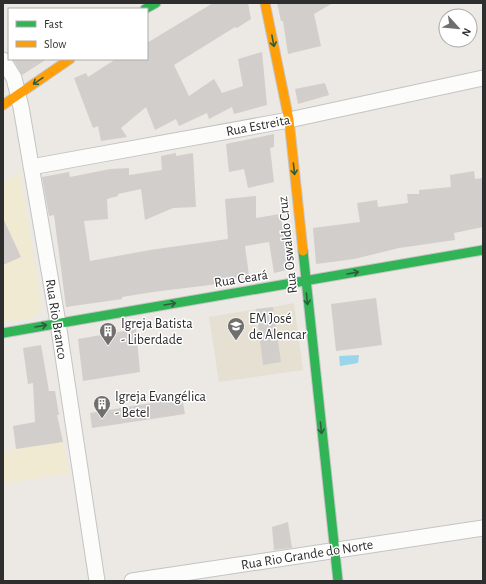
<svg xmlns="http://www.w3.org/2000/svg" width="486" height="584" font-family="'Alegreya Sans',sans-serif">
<rect width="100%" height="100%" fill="#ece8e4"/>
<path fill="#e6e0d3" d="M294,303L303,370L219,382L209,317L256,309L263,364L280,362L273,307Z"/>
<path fill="#f0ead3" d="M20,172L42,308C33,322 19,320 3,322V182Z
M63,442L69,473L3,484V451Z"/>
<path fill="#99d6ec" d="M359,355L358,363L340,366L339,356Z"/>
<path fill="#d1cecb" d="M213,3H248L251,19L237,28L235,27L174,65L189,96L214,79L222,93L243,86L238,59L262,52L267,105L234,114L232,107L209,119L207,113L179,126L176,119L155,130L146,107L121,128L127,137L101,141L98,126L93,128L74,78L86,73L88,77L116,59H147V43Z
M277,3H333L314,14L321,46L288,54L283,21H281Z
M13,59H47L22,75Z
M325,83L329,95L298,104L295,89Z
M274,134V147L270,148L274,182L248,188L244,169L229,172L226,144Z
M176,153V156L193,153L196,207L173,208L145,220L141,189L118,194V196L107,199L108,219L84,221L90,261L150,250L228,239L225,199L256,196V218L280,214L285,242H287L291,269L274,273L269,242L245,246L249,276L230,279V282L210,285L153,292L122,297V299L66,307L54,215L49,216L42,177L69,172L70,177L110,169L129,168V175L162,170L161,156Z
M474,171L475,179L483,178V227L454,233L455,240L399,248L354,259L316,264L313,228L360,222L357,203L377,200L378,207L408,203L407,194H419V190L451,187L450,175Z
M3,218L21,257L3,265Z
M376,298L382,345L336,351L331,304Z
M273,307L281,362L263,365L256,309Z
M136,329L140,372L83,381L78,339Z
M41,345L49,391H55L59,415H57L63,442L16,449L13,426L35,422L33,383L28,384L23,348Z
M182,398L185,414L92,428L90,413Z
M288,522L292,548L274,550L272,527Z"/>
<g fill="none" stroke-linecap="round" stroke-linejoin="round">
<defs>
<path id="street" d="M3,60L14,78L21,107L58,323L97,581
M31,167L289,120L483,78
M132,581L483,528"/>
<path id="fast" d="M145,9L156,3
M303,251L338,581
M3,333L483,250"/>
<path id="slow" d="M265,3L289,120L303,251
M3,105L70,59"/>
</defs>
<use href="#street" stroke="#c5c4c5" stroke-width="17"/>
<use href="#fast" stroke="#c5c4c5" stroke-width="11"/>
<use href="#slow" stroke="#c5c4c5" stroke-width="11"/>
<use href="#street" stroke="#fcfcfb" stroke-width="15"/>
<use href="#fast" stroke="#30b455" stroke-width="9"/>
<use href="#slow" stroke="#ff9f0a" stroke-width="9"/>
</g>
<defs><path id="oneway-shaft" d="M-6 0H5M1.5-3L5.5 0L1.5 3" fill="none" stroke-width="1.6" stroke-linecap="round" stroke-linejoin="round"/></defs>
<g stroke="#2f5d3c">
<use href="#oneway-shaft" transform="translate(273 41) rotate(79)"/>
<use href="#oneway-shaft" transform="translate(38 81) rotate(146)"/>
<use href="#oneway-shaft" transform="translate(294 169) rotate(84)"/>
<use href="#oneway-shaft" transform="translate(353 273) rotate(-10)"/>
<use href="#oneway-shaft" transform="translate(307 299) rotate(84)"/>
<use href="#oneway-shaft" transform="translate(170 304) rotate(-9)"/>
<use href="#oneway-shaft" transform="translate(41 326) rotate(-10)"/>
<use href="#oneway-shaft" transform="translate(321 428) rotate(84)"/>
</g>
<defs>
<symbol id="school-pin" viewBox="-11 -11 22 30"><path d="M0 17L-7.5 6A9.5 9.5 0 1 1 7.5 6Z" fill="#706f6e" stroke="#fff"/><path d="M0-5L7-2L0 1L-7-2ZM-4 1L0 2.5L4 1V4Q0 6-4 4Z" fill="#fff"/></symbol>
<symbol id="building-pin" viewBox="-11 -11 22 30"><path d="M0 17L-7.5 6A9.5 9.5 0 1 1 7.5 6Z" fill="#706f6e" stroke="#fff"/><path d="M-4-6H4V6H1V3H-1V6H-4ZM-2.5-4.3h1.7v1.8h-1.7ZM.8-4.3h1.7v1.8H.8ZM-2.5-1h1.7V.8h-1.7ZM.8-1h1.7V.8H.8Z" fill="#fff"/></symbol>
</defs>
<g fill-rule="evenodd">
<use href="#school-pin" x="226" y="316" width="20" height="27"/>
<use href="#building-pin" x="98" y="321" width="20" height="27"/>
<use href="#building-pin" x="92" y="394" width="20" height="27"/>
</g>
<g text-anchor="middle" stroke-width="3" stroke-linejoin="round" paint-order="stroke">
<g font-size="14" fill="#2e2e2e" stroke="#fff">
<text transform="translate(258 125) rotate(-11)" y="5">Rua Estreita</text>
<text transform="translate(287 245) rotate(-96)" y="5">Rua Oswaldo Cruz</text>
<text transform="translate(241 278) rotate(-9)" y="5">Rua Ceará</text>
<text transform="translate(57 319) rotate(81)" y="5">Rua Rio Branco</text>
<text transform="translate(307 554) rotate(-9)" y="5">Rua Rio Grande do Norte</text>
</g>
<g font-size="14" fill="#2e2e2e" stroke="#fff" text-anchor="start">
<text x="249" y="323">EM José<tspan x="249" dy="16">de Alencar</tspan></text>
<text x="121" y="328">Igreja Batista<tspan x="121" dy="16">- Liberdade</tspan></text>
<text x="115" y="401">Igreja Evangélica<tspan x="115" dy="16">- Betel</tspan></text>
</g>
</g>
<rect width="486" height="584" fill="none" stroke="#2e2e2e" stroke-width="8"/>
<rect x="8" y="8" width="140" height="52" fill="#ffffff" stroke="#ababab"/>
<rect x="16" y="21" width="20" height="6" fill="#30b455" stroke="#ababab"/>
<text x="44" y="28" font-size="12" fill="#2e2e2e">Fast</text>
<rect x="16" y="41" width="20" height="6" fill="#ff9f0a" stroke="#ababab"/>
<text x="44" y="48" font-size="12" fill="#2e2e2e">Slow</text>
<g transform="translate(458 28) rotate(117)"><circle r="19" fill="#ffffff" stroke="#ababab"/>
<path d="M0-3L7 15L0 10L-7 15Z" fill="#706f6e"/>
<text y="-6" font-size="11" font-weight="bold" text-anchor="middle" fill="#2e2e2e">N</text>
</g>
</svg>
